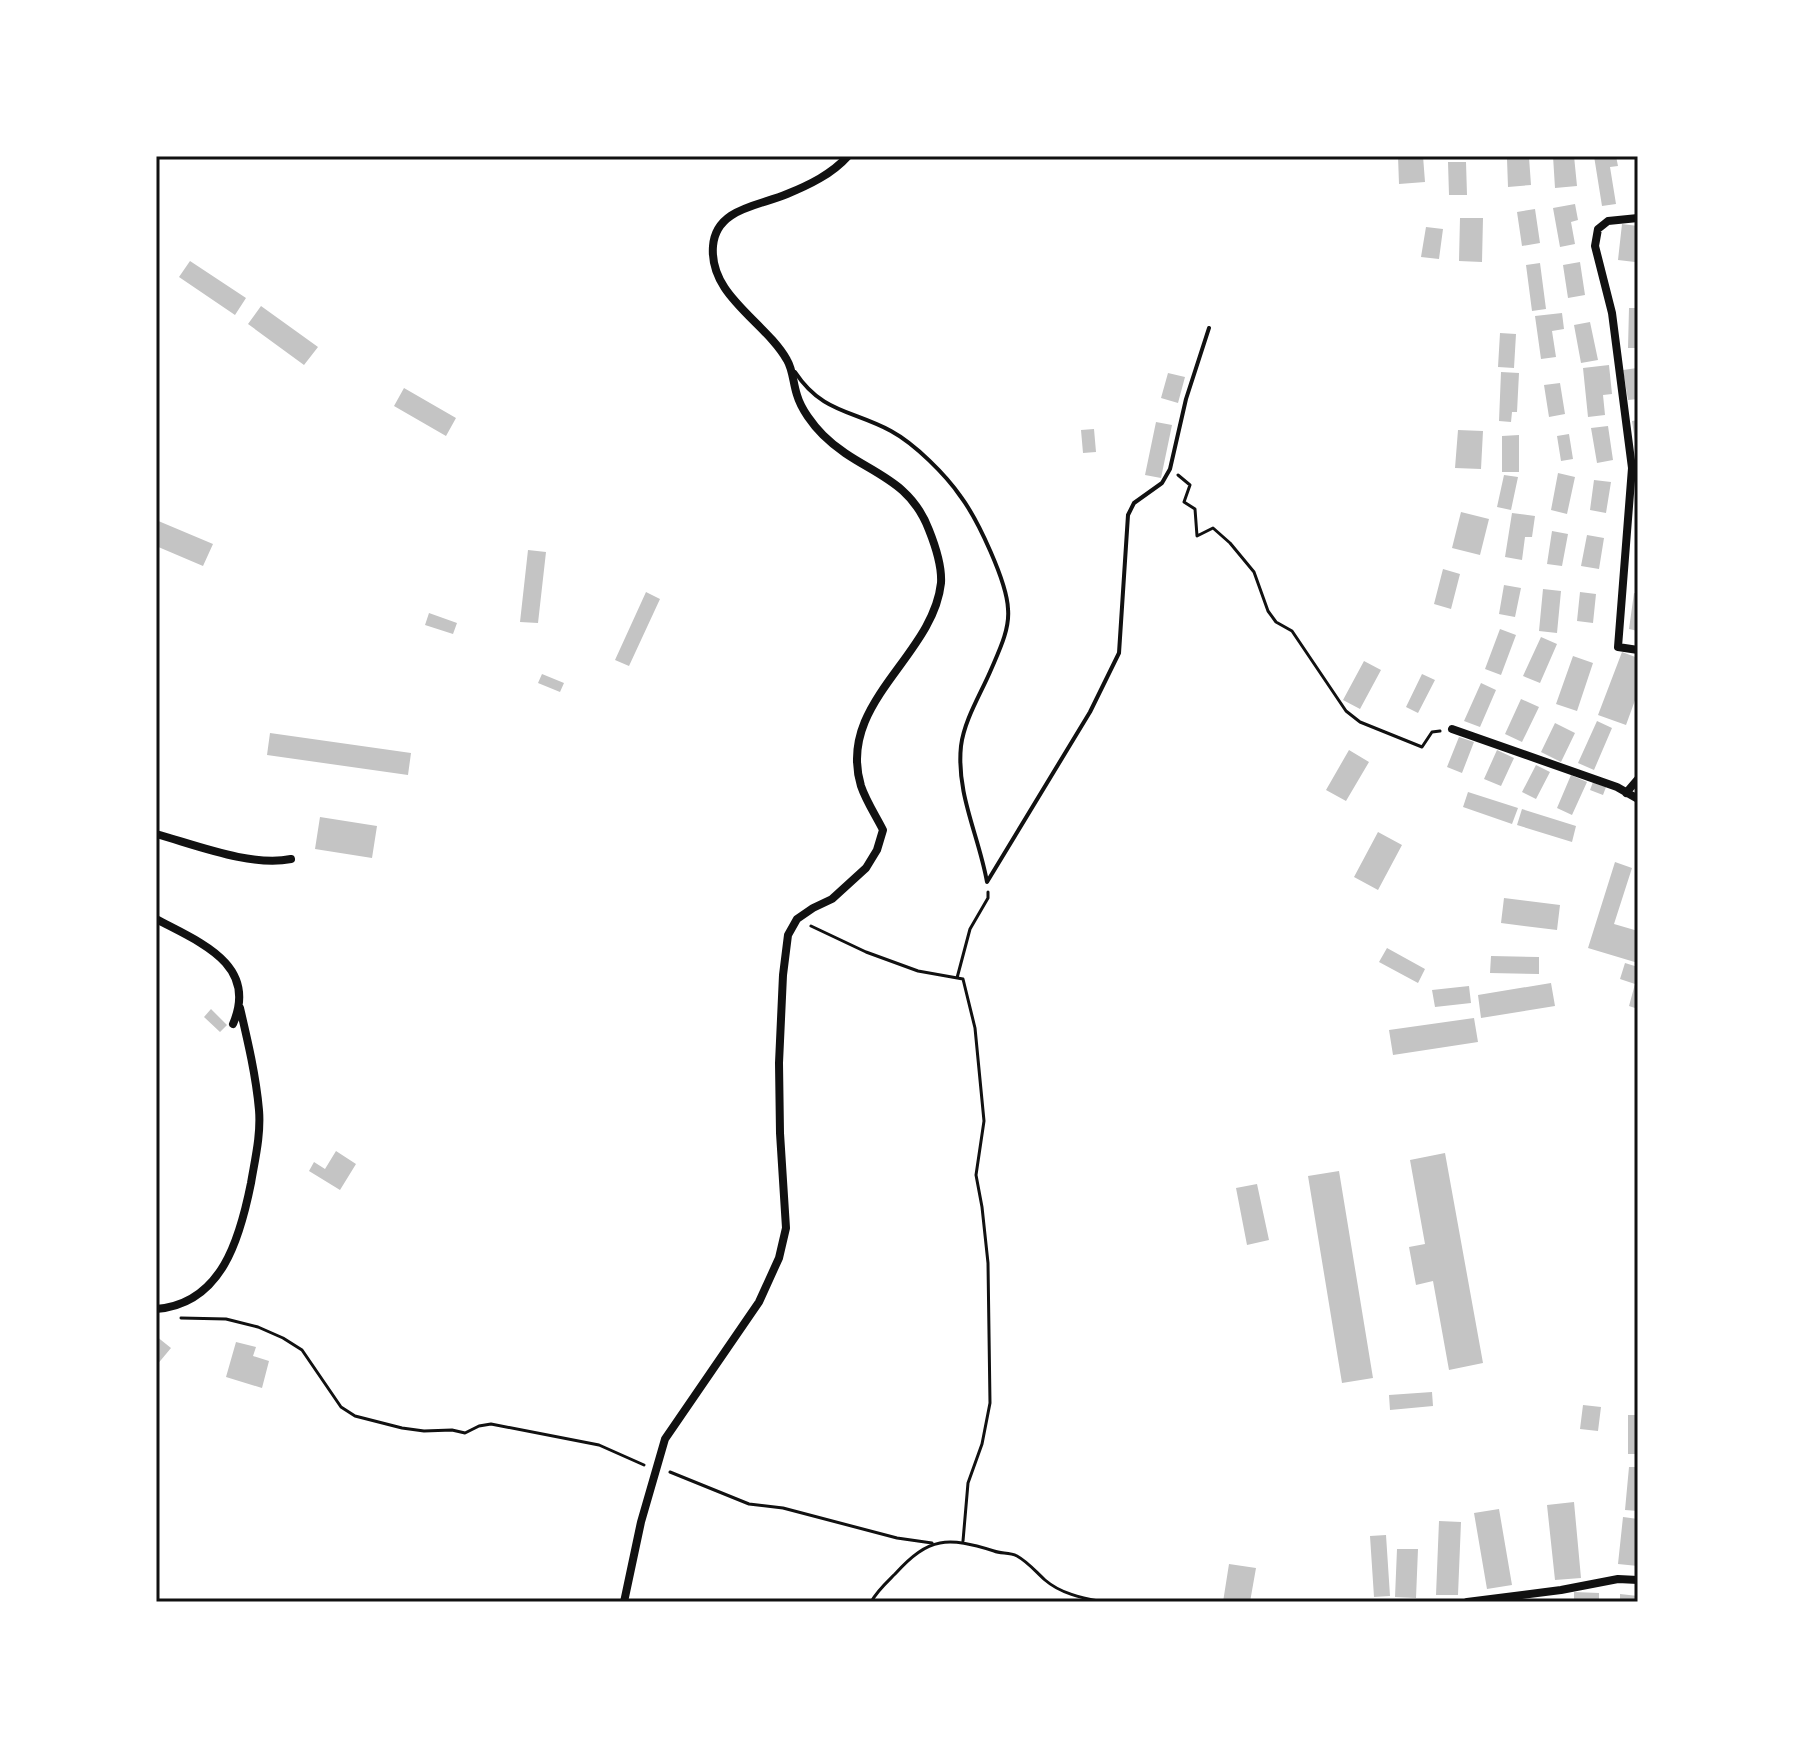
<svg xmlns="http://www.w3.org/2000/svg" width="1794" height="1758" font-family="'Source Sans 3',sans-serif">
<rect width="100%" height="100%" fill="#fff"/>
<path fill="#c4c4c4" d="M1398,156H1423L1425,182L1399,184Z
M1553,156H1574L1577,186L1555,188Z
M1594,156H1616L1618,166L1610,167L1616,204L1602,206Z
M1529,157L1531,185L1508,187L1507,159Z
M1448,162H1466L1467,195H1449Z
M1575,204L1578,220L1571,222L1575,244L1560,247L1553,208Z
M1535,209L1540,243L1522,246L1517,212Z
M1460,218H1483L1482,262L1459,261Z
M1622,224L1638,226L1635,262L1618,260Z
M1426,227L1443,229L1439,259L1421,257Z
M190,261L246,298L235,315L179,277Z
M1580,262L1585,295L1568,298L1563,265Z
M1540,263L1546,309L1532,311L1526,265Z
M261,306L318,347L304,365L248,324Z
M1629,308H1638V348H1628Z
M1562,313L1564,329L1552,331L1556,357L1541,359L1535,316Z
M1590,322L1598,360L1581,363L1574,325Z
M1500,333L1516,334L1514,368L1498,367Z
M1609,365L1612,394L1603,395L1605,415L1588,417L1583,368Z
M1637,368L1638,399L1628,400L1623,370Z
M1501,372L1519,373L1517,412H1512L1511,422L1499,421Z
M1168,373L1185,377L1178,403L1161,398Z
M1560,383L1565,414L1549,417L1544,385Z
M404,388L456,418L446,436L394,406Z
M1638,420V447H1636L1632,421Z
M1156,422L1172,425L1161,478L1145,475Z
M1608,426L1613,460L1597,463L1591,428Z
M1094,429L1096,452L1083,453L1081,430Z
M1458,430L1483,431L1481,469L1455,468Z
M1569,434L1573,459L1561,461L1557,436Z
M1519,435V472H1502V436Z
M1558,473L1575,477L1567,514L1551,510Z
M1504,475L1518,477L1511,510L1497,507Z
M1594,480L1611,482L1606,513L1590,510Z
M1461,512L1489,519L1480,555L1452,548Z
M1512,513L1535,516L1532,537H1525L1522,560L1505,557Z
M156,520L213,544L203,566L156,546Z
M1552,531L1568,534L1562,566L1547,564Z
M1587,535L1604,538L1599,569L1581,566Z
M528,550L546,552L538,623L520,622Z
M1443,569L1460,574L1451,609L1434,604Z
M1504,585L1521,588L1515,617L1499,614Z
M1543,589L1561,591L1557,633L1539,631Z
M646,592L660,599L629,666L615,660Z
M1580,592L1596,594L1593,623L1577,621Z
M1634,593L1638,594V631L1629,629Z
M429,613L457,623L453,634L425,625Z
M1500,629L1516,635L1501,675L1485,669Z
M1541,637L1557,644L1540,683L1523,676Z
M1622,652L1638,658V692L1626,725L1598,715Z
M1573,656L1593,663L1577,711L1556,704Z
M1364,661L1381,670L1360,709L1343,700Z
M542,674L564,683L560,692L538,683Z
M1422,674L1435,680L1418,713L1406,707Z
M1481,683L1496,690L1480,727L1464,721Z
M1521,699L1539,707L1522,742L1505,734Z
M1597,721L1612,728L1594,770L1578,763Z
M1555,723L1575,733L1561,762L1541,752Z
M270,733L411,753L408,775L267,755Z
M1459,737L1474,742L1462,773L1447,767Z
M1349,750L1369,762L1346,801L1326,790Z
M1497,750L1514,758L1501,786L1484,779Z
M1536,765L1550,772L1536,799L1522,792Z
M1571,775L1587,782L1572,815L1557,808Z
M1593,782L1606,787L1603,795L1590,790Z
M1468,792L1518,808L1512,824L1463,807Z
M1522,809L1576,826L1572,842L1517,825Z
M320,817L377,826L372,858L315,849Z
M1378,832L1402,845L1378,890L1354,877Z
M1615,862L1632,868L1614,924L1638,931V963L1588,948Z
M1504,898L1560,905L1557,930L1501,923Z
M1387,948L1425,969L1418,983L1379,962Z
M1491,956L1539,957V974L1490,973Z
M1625,963L1638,967V1009L1629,1006L1635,984L1620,979Z
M1551,983L1555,1006L1481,1018L1478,995Z
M1469,986L1471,1003L1435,1007L1432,990Z
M211,1009L227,1025L220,1032L204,1017Z
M1474,1018L1478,1042L1393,1055L1389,1030Z
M336,1151L356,1164L340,1190L309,1171L314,1162L325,1169Z
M1445,1153L1483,1363L1449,1370L1433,1281L1416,1285L1409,1247L1425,1244L1410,1160Z
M1339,1171L1373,1378L1342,1383L1308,1176Z
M1257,1184L1269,1240L1247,1245L1236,1188Z
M156,1336L171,1348L156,1366Z
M236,1342L256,1347L253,1356L269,1361L262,1388L226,1377Z
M1432,1392L1433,1406L1390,1410L1389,1395Z
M1583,1405L1601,1407L1598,1431L1580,1429Z
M1628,1415H1638V1454H1628Z
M1629,1467H1638V1511L1625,1510Z
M1574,1502L1581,1578L1555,1580L1547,1505Z
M1499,1509L1512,1585L1487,1589L1474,1513Z
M1623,1517L1638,1519V1566L1618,1564Z
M1439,1521L1461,1522L1458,1595H1436Z
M1386,1535L1390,1596L1374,1597L1370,1536Z
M1397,1549H1418L1416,1598L1395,1597Z
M1229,1564L1256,1568L1250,1602H1223Z
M1574,1592L1599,1593V1602H1574Z
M1620,1594L1638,1596V1602H1620Z"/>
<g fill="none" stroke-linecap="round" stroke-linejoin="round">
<path stroke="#111" stroke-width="3" d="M1178,475L1190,485L1184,502L1195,509L1197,536L1213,528L1230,543L1254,572L1268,611L1276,622L1292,631L1346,711L1360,722L1422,747L1432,732L1440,731
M811,926L866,952L918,971L963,979L975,1028L984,1121L976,1175L982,1207L988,1263L990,1403L982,1444L968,1483L963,1541
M957,978L970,929L988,898V892
M181,1318L226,1319L258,1327L283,1338L302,1350L341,1407L355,1416L402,1428L424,1431L452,1430L465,1433L479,1426L491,1424L599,1445L644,1465
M670,1472L749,1504L783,1508L897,1538L932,1543
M871,1602C877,1591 886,1583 895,1574C929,1536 948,1537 994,1551C1001,1554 1009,1552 1017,1556C1028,1562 1036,1572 1045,1580C1061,1594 1083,1598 1103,1602"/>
<path stroke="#111" stroke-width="4" d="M795,372C822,413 852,410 891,431C915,444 946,475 961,497C978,520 1007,582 1008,609C1010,630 998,653 990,672C980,695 964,721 961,746C956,794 979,836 987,882L1090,712L1119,653L1128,515L1134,503L1162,483L1170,469L1186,399L1209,328"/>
<path stroke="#111" stroke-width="8" d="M1638,218L1608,221L1598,229L1595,246L1612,313L1632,468L1618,647L1638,650
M1452,729L1617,787L1638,799
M1626,793L1638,779
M156,834C196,845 251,867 291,859
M156,919C199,942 259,964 233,1024
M156,1309C222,1304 240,1238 251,1183C255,1159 261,1135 259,1110C256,1076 248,1042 240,1008
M624,1602L641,1522L665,1439L759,1302L779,1258L786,1228L780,1133L779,1063L783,975L788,935L797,919L813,908L832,899L866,868L877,850L883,830C876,816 866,801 861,786C836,703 933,657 941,583C942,567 935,545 929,530C908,474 861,473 823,435C813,425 801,409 797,395C793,383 793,370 787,360C765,321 709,296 713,246C716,208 759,206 787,194C809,185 832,174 848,156
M1467,1602L1561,1590L1618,1579L1638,1580"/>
</g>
<rect width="1794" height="1758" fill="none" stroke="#ffffff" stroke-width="316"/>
<rect x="158" y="158" width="1478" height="1442" fill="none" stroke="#111" stroke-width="3"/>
</svg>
